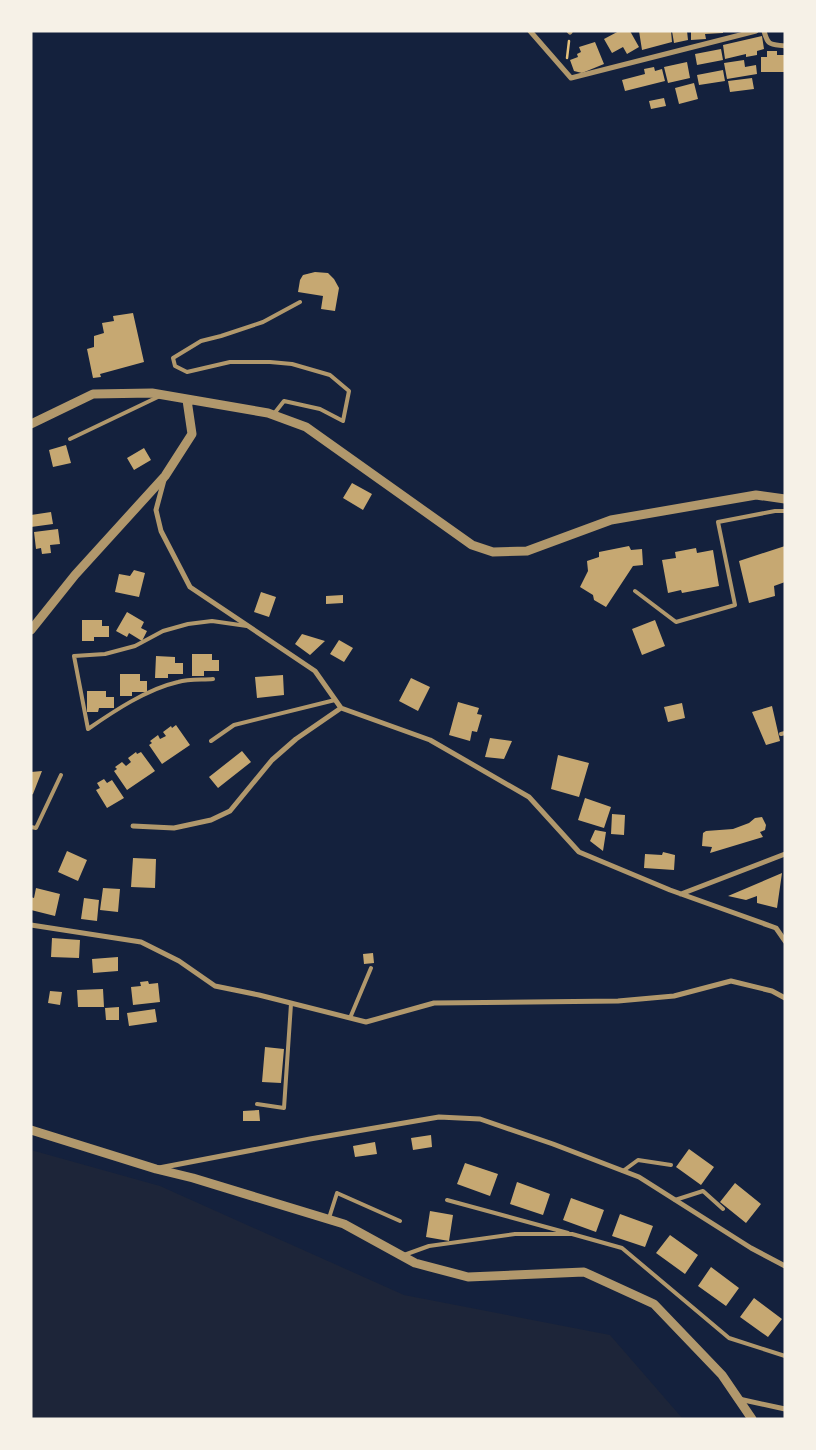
<svg xmlns="http://www.w3.org/2000/svg" width="816" height="1450" font-family="'Public Sans',sans-serif">
<rect width="100%" height="100%" fill="#14213d"/>
<path fill="#1d2539" d="M31,1150L160,1186L404,1295L610,1335L683,1419H31Z"/>
<path fill="#c6a872" d="M619,31H630L639,47L627,54L623,47L612,53L604,39Z
M639,31H671L672,42L642,50Z
M672,31H687L688,40L674,43Z
M691,31H723V33L705,34L706,39L691,40Z
M762,36L764,49L757,51V55L746,57V54L725,59L723,45Z
M595,42L604,64L582,73L574,71L570,60L578,57L577,54L581,52L579,47Z
M721,49L723,60L697,65L695,54Z
M767,51H777V55H785V72H761V57H767Z
M744,60L745,67L756,65L757,74L727,79L724,63Z
M687,62L690,78L668,83L664,67Z
M654,67L655,71L662,69L665,81L625,91L622,80L645,74L644,69Z
M723,70L725,81L699,85L697,75Z
M752,78L754,89L730,92L728,81Z
M694,83L698,99L679,104L675,88Z
M664,98L666,106L651,109L649,101Z
M315,272L328,273L334,279L339,288L335,311L321,309L323,296L298,292L300,280L303,275Z
M133,313L144,362L100,374L101,377L93,378L87,349L94,347V336L104,333L102,323L114,321L113,316Z
M66,445L71,463L53,467L49,450Z
M144,448L151,460L134,470L127,458Z
M352,483L372,494L363,510L343,498Z
M51,512L53,524L31,527V515Z
M58,529L60,544L50,545L51,553L42,554L41,548L36,549L34,532Z
M629,546L631,550L642,549L643,565L633,566L606,607L594,600L593,595L580,587L588,571L587,561L599,557V552Z
M785,546V582L774,586L775,596L749,603L739,561Z
M696,548L697,553L713,550L719,586L682,593L681,590L668,593L662,560L676,558L675,552Z
M134,570L145,573L139,597L115,592L119,574L130,576Z
M261,592L276,597L269,617L254,612Z
M343,595V603L326,604V596Z
M127,612L144,622L141,628L147,631L142,641L129,633L127,637L116,631Z
M82,620H102V626H109V637H94V641H82Z
M655,620L665,646L642,655L632,629Z
M302,634L325,641L310,655L295,644Z
M339,640L353,648L344,662L330,654Z
M192,654H212V660H219V671H204V676H192Z
M156,656L175,657V663H183V674H168V678H155Z
M120,674H140V681H147V692H132V696H120Z
M283,675L284,695L257,698L255,677Z
M411,678L430,687L418,711L399,701Z
M87,691H106V697H114V708H99L98,712H87Z
M458,702L479,708L477,714L482,715L477,732L472,731L470,741L449,735Z
M682,703L685,718L668,722L664,707Z
M772,706L780,741L766,745L752,712Z
M176,725L190,745L162,764L149,745L152,743L150,741L158,735L160,739L166,736L163,732L171,726L172,728Z
M490,738L512,741L504,759L485,757Z
M242,751L251,762L218,788L209,777Z
M136,752L137,754L141,752L155,771L127,790L114,771L117,769L115,767L122,762L126,766L131,762L128,758Z
M558,755L589,763L579,797L551,789Z
M42,771L33,794L31,795V772Z
M104,779L107,783L112,780L124,798L107,808L96,790L100,788L97,783Z
M585,798L611,807L604,828L578,820Z
M612,814L625,815L624,835L611,834Z
M762,817L766,825L765,830L760,832L763,837L710,853L712,847L702,846L703,833L706,831L733,829L749,823L755,818Z
M595,830L606,832L603,851L590,841Z
M67,851L87,860L78,881L58,872Z
M663,852L675,855L674,870L644,868L645,854L662,855Z
M133,858L156,859L155,888L131,887Z
M782,873L777,908L757,903V896L746,900L728,896Z
M36,888L60,894L55,916L31,910V897L34,898Z
M103,888L120,889L118,912L100,910Z
M84,898L99,900L97,921L81,919Z
M52,938L80,940L79,958L51,957Z
M373,953L374,963L364,964L363,954Z
M118,957V971L93,973L92,959Z
M148,981L149,984L158,983L160,1002L133,1005L131,987L141,986L140,982Z
M103,989L104,1007H78L77,990Z
M50,991L62,992L60,1005L48,1003Z
M119,1007V1020H106L105,1008Z
M155,1009L157,1022L129,1026L127,1013Z
M265,1047L284,1049L281,1083L262,1082Z
M259,1110L260,1121H243V1111Z
M431,1135L432,1147L413,1150L411,1138Z
M375,1142L377,1154L355,1157L353,1146Z
M689,1149L714,1167L701,1185L676,1167Z
M465,1163L498,1174L490,1196L457,1184Z
M517,1182L550,1194L543,1215L510,1204Z
M735,1183L761,1204L746,1223L720,1202Z
M571,1198L604,1210L596,1232L563,1220Z
M430,1211L453,1215L449,1241L426,1237Z
M620,1214L653,1226L645,1247L612,1236Z
M670,1235L698,1255L685,1274L656,1253Z
M711,1267L739,1288L726,1306L698,1286Z
M754,1298L782,1319L768,1337L740,1317Z"/>
<g fill="none" stroke-linecap="round" stroke-linejoin="round">
<path stroke="#e5c07b" stroke-width="2.5" d="M567,58L569,41"/>
<path stroke="#b1986c" stroke-width="4" d="M273,415L284,401L320,409L343,421L349,391L330,375L292,364L270,362H230L187,372L175,366L173,358L201,341L221,336L263,322L300,302
M70,439L160,396
M635,591L676,622L735,605L718,522L775,511H785
M213,679C202,680 189,679 178,682C147,689 114,711 88,729L74,656L105,654L135,646L163,631L188,624L212,621L247,626
M781,734L785,733
M211,741L234,725L335,700
M31,827L36,828L61,775
M350,1018L371,968
M257,1104L284,1108L291,1004
M623,1171L638,1160L671,1165
M447,1200L568,1233
M675,1200L703,1191L723,1209
M329,1218L337,1193L400,1221
M404,1255L429,1246L515,1234H572L622,1248L729,1338L785,1356"/>
<path stroke="#b1986c" stroke-width="5" d="M530,31L571,78L756,31
M569,31L570,32
M764,31C768,46 770,44 785,46
M164,480L156,510L161,531L190,587L315,671L341,708L430,740L529,797L579,852L670,890L776,928L785,941
M133,826L174,828L211,820L230,811L272,760L296,739L341,708
M681,894L785,854
M31,925L141,942L179,961L215,986L259,995L366,1022L434,1003L618,1001L674,996L731,981L772,991L785,998
M159,1168L310,1139L439,1117L480,1119L553,1144L639,1177L751,1248L785,1266
M739,1399L785,1409"/>
<path stroke="#b1986c" stroke-width="9" d="M31,424L93,394L152,393L268,413L306,427L472,545L493,552L527,551L611,520L756,495L785,499
M31,630L75,575L165,476L192,434L187,400
M31,1130L156,1169L193,1178L344,1224L415,1263L468,1277L584,1272L654,1304L722,1375L752,1419"/>
</g>
<rect width="816" height="1450" fill="none" stroke="#f6f1e7" stroke-width="65"/>
</svg>
